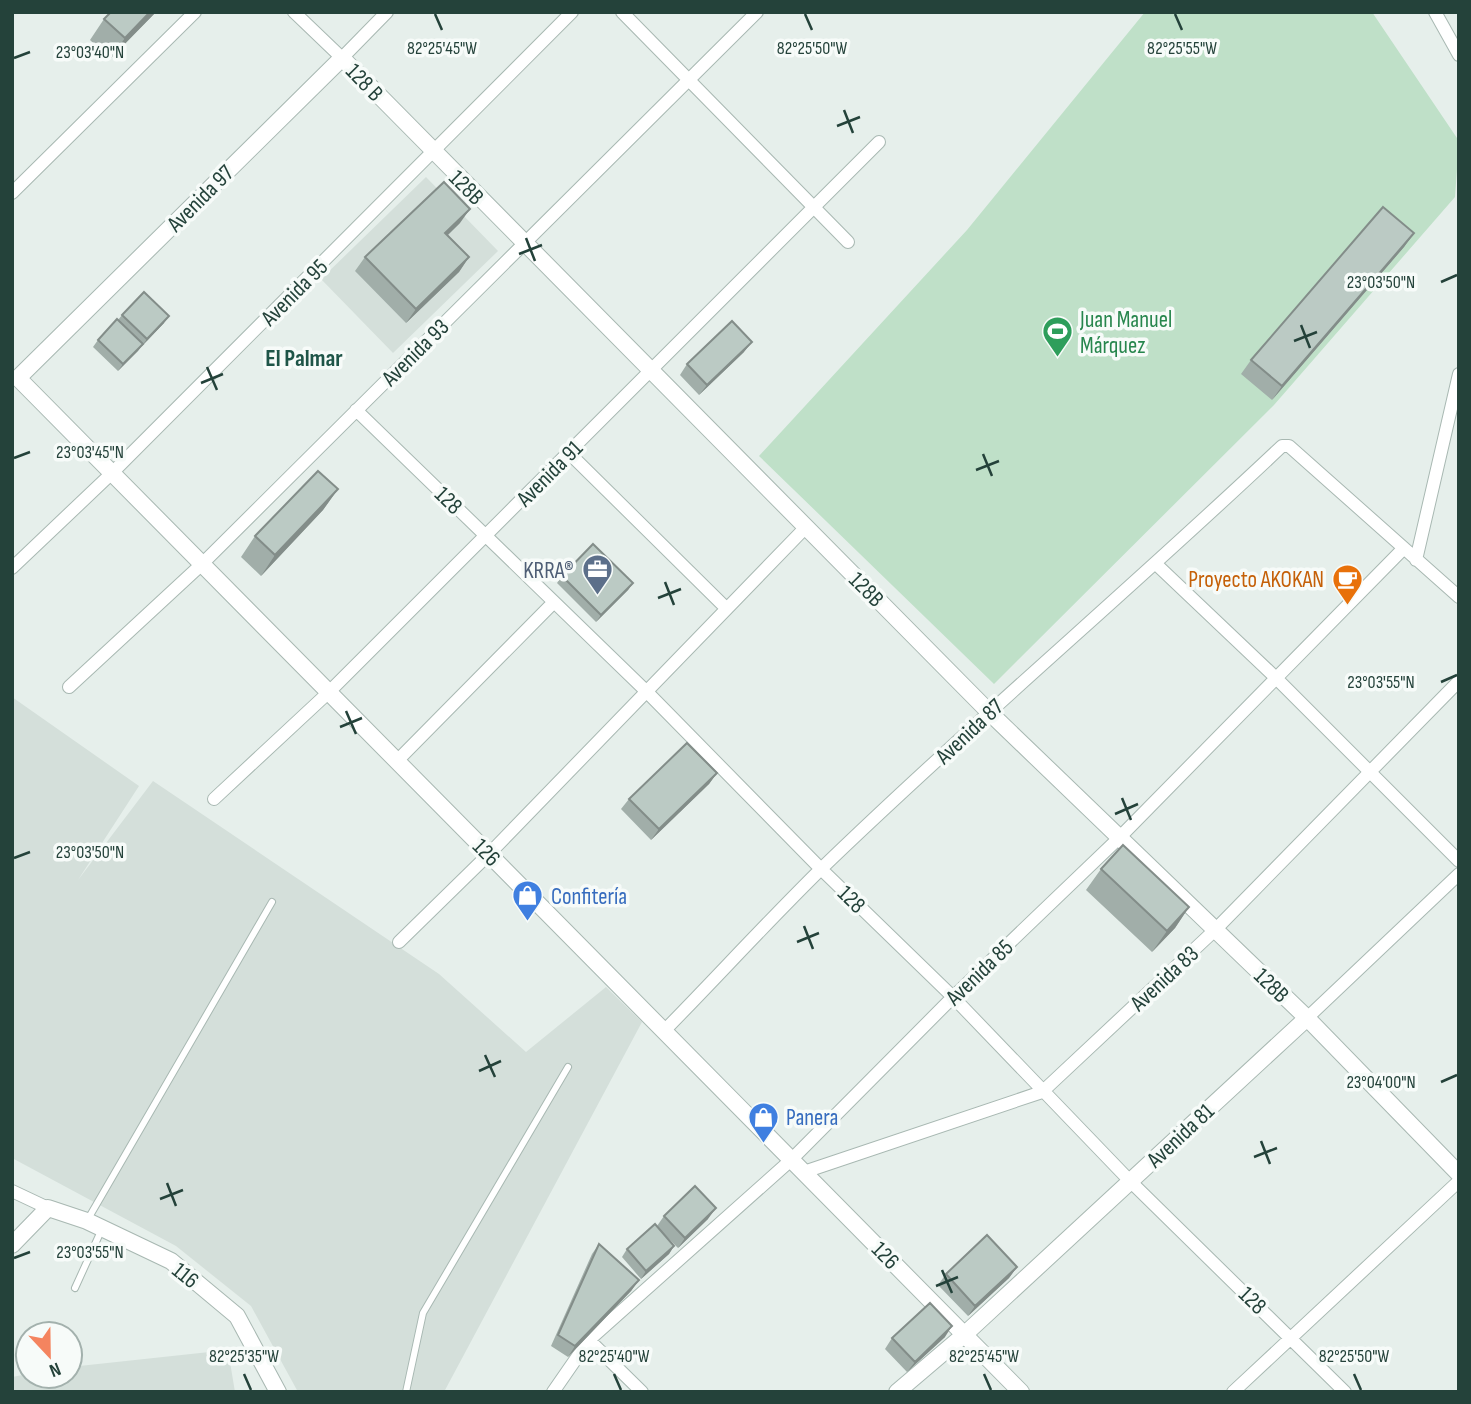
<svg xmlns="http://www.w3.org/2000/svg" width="1471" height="1404" font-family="'Sofia Sans Condensed',sans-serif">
<rect width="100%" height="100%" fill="#e6efeb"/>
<path fill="#d4dfda" d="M426,177L498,251L393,353L321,279Z
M12,697L139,786L78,880L153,781L439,974L526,1052L606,987L642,1022L444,1392H298L251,1306L176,1246L12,1158Z
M228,1350L235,1392H12V1377L28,1374L70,1376V1367Z"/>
<path fill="#bfe0c8" d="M1145,12H1372L1459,141L1455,197L1274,405L994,684L759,456L967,230Z"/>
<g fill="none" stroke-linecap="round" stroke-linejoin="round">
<defs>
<path id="service" d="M88,1219L272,902
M75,1288L101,1231
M406,1392L423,1313L568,1067"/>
<path id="minor" d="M294,12L342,58L387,12
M622,12L848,242
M1435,12L1459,55
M12,193L195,12
M356,410L647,692L821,869L953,997L1130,1181L1345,1392
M569,453L726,608
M1416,560L1459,374
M1157,565L1275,677L1459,861
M12,568L112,473L572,12
M69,687L202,564L757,12
M397,761L554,602
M214,799L329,692L879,142
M399,942L489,854L806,527
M1307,1018L1459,874
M664,1031C717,977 768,921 822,868C972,723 1131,589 1282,446H1289L1459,597
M804,1172L1042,1092L1215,930L1459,681
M12,1191L48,1208
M589,1340L642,1392
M553,1392L589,1340L791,1160L953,997L1120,837L1404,548
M1233,1392L1459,1181"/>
<path id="tertiary" d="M12,1245L48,1208L87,1221L171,1261L237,1316L278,1392
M897,1392L964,1335L1307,1018
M1021,1392L18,378L342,58L989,712L1307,1018L1459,1174"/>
</defs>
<use href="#service" stroke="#a8b8b2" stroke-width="8"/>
<use href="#minor" stroke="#a8b8b2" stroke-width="14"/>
<use href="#tertiary" stroke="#a8b8b2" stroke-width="18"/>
<use href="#service" stroke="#fff" stroke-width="6"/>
<use href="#minor" stroke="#fff" stroke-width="12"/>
<use href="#tertiary" stroke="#fff" stroke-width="16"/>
</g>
<path fill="#a1aea9" d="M156,12L110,59L90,40L104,19Z
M460,223L448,235L469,257L459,272L406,323L355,271L365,257Z
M1414,233L1404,247L1272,400L1241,374L1251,360Z
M122,315L164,323L142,346V345L118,371L93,347L98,340L118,320Z
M744,352L699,395L680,375L687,364Z
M338,489L323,510L261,576L241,557L255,536Z
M562,576L633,583L628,590L596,622L557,583Z
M717,773L709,784L651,840L621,809L629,799Z
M1101,869L1189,907L1175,928L1152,952L1086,890Z
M664,1216L708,1219L678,1248L657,1227L674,1246L669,1254L641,1279L622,1257L627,1249L657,1226Z
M599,1244L639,1280L631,1291L568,1357L551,1346L592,1254Z
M1017,1267L1009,1278L968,1316L938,1285L946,1274Z
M945,1337L907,1372L885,1349L892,1338Z"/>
<path fill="#838d89" d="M150,12H156L110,59L125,38Z
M470,209L460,223L435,247L445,233Z
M1414,233L1404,247L1272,400L1282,386Z
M469,257L459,272L406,323L416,309Z
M169,316L164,323L142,346L147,339Z
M752,342L744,352L699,395L707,385Z
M143,344L138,351L118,371L123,364Z
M338,489L323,510L261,576L275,555Z
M633,583L628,590L596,622L601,615Z
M717,773L709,784L651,840L659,829Z
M1189,907L1175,928L1152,952L1167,931Z
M716,1208L708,1219L678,1248L685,1238Z
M674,1246L669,1254L641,1279L646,1271Z
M1017,1267L1009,1278L968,1316L975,1306Z
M639,1280L631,1291L568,1357L575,1346Z
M952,1326L945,1337L907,1372L915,1362Z"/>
<path fill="#bbcac4" stroke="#838d89" stroke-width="2" d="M111,12H150L125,38L104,19Z
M444,182L470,209L445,233L469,257L416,309L365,257Z
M1383,207L1414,233L1282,386L1251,360Z
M144,292L169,316L147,339L122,315Z
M117,319L143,344L123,364L98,340Z
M732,321L752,342L707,385L687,364Z
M318,471L338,489L275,555L255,536Z
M593,544L633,583L601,615L562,576Z
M687,743L717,773L659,829L629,799Z
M1123,845L1189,907L1167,931L1101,869Z
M695,1186L716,1208L685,1238L664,1216Z
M655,1224L674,1246L646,1271L627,1249Z
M987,1235L1017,1267L975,1306L946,1274Z
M599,1244L639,1280L575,1346L558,1335Z
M930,1303L952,1326L915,1362L892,1338Z"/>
<path fill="none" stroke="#24423a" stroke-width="2.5" d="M435,14L442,30M805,14L812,30M1175,14L1182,30M14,58L30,52M844,110L853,133M837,126L860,117M526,238L535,261M519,254L542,245M1441,282L1457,275M1301,325L1310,348M1294,341L1317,332M207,367L217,390M201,383L223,374M983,454L992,476M14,458L30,452M976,470L999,461M665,582L674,605M658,598L681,589M1441,682L1457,675M346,711L356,734M340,727L362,718M1122,798L1131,820M1115,814L1138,804M14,858L30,852M804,926L813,949M797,942L819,933M485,1055L495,1077M479,1071L501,1061M1441,1082L1457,1075M1261,1141L1270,1164M1254,1157L1277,1148M167,1183L176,1206M160,1199L183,1190M14,1258L30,1252M942,1270L952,1293M936,1286L958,1277M244,1374L251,1390M614,1374L621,1390M984,1374L991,1390M1354,1374L1361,1390"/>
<defs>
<symbol id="stadium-pin" viewBox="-11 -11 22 30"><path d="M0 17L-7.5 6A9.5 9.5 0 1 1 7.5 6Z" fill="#2e9e5b" stroke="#f7fbf9"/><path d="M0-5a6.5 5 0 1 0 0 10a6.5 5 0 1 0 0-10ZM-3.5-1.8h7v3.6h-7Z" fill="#fff"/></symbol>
<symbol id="office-pin" viewBox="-11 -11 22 30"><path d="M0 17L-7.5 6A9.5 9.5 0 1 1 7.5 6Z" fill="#5c6f8a" stroke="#f7fbf9"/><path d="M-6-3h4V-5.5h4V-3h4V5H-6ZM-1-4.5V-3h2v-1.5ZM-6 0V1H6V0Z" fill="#fff"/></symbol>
<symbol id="cafe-pin" viewBox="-11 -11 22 30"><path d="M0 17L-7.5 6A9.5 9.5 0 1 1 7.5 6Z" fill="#e8710a" stroke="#f7fbf9"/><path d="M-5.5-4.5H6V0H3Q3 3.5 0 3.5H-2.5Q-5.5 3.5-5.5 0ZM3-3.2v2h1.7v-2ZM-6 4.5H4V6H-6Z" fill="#fff"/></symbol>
<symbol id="shop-pin" viewBox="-11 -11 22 30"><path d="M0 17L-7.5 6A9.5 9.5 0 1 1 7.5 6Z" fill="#3f7fe0" stroke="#f7fbf9"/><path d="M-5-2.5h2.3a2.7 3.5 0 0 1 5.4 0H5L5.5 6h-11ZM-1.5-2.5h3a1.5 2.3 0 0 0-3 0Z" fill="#fff"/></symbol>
</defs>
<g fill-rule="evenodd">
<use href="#stadium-pin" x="1040" y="314" width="35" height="47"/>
<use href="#office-pin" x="580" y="552" width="35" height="47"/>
<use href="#cafe-pin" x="1330" y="562" width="35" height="47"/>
<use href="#shop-pin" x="510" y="878" width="35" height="47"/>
<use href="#shop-pin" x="746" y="1100" width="35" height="47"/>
</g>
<g text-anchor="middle" stroke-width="7" stroke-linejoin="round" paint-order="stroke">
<g font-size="23" fill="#24423a" stroke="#f7fbf9">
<text transform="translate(365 82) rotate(46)" y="8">128 B</text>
<text transform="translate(467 187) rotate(45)" y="8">128B</text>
<text transform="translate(200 198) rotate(-45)" y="8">Avenida 97</text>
<text transform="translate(294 292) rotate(-45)" y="8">Avenida 95</text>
<text transform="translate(415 352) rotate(-45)" y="8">Avenida 93</text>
<text transform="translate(549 473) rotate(-45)" y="8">Avenida 91</text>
<text transform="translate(449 500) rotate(44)" y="8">128</text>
<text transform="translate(867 589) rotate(45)" y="8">128B</text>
<text transform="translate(969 731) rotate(-43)" y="8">Avenida 87</text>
<text transform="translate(487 852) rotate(45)" y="8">126</text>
<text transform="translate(852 899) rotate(44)" y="8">128</text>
<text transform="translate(979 972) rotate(-44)" y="8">Avenida 85</text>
<text transform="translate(1164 978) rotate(-43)" y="8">Avenida 83</text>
<text transform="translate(1272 985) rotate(44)" y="8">128B</text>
<text transform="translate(1180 1135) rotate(-43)" y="8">Avenida 81</text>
<text transform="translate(886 1255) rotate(45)" y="8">126</text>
<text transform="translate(186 1275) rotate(39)" y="8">116</text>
<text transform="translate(1253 1300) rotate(44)" y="8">128</text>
</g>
<g font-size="23" fill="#27864d" stroke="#f7fbf9" text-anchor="start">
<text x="1080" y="327">Juan Manuel<tspan x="1080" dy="26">Márquez</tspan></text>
</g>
<g font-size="23" fill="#4e5e75" stroke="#f7fbf9" text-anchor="end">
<text x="574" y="578">KRRA®</text>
</g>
<g font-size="23" fill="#c56008" stroke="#f7fbf9" text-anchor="end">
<text x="1324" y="587">Proyecto AKOKAN</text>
</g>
<g font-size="23" fill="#366cbe" stroke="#f7fbf9" text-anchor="start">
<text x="551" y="904">Confitería</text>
<text x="786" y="1125">Panera</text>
</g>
<g font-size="24" font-weight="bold" fill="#1f5548" stroke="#f7fbf9">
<text x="304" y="366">El Palmar</text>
</g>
</g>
<g font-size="18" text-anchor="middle" fill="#24423a" stroke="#f7fbf9" stroke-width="7" stroke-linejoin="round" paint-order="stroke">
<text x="442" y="54">82°25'45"W</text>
<text x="812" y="54">82°25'50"W</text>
<text x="1182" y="54">82°25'55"W</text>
<text x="90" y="58">23°03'40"N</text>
<text x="1381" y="288">23°03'50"N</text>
<text x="90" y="458">23°03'45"N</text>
<text x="1381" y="688">23°03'55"N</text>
<text x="90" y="858">23°03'50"N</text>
<text x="1381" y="1088">23°04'00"N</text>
<text x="90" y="1258">23°03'55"N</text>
<text x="244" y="1362">82°25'35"W</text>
<text x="614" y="1362">82°25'40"W</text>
<text x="984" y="1362">82°25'45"W</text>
<text x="1354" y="1362">82°25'50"W</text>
</g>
<rect width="1471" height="1404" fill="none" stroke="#24423a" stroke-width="28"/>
<g transform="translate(49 1355) rotate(158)"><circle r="33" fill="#f7fbf9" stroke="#a3b1ad" stroke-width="2"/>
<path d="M0-5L12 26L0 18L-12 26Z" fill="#f4845f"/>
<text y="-10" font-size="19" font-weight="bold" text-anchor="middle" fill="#24423a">N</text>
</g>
</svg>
